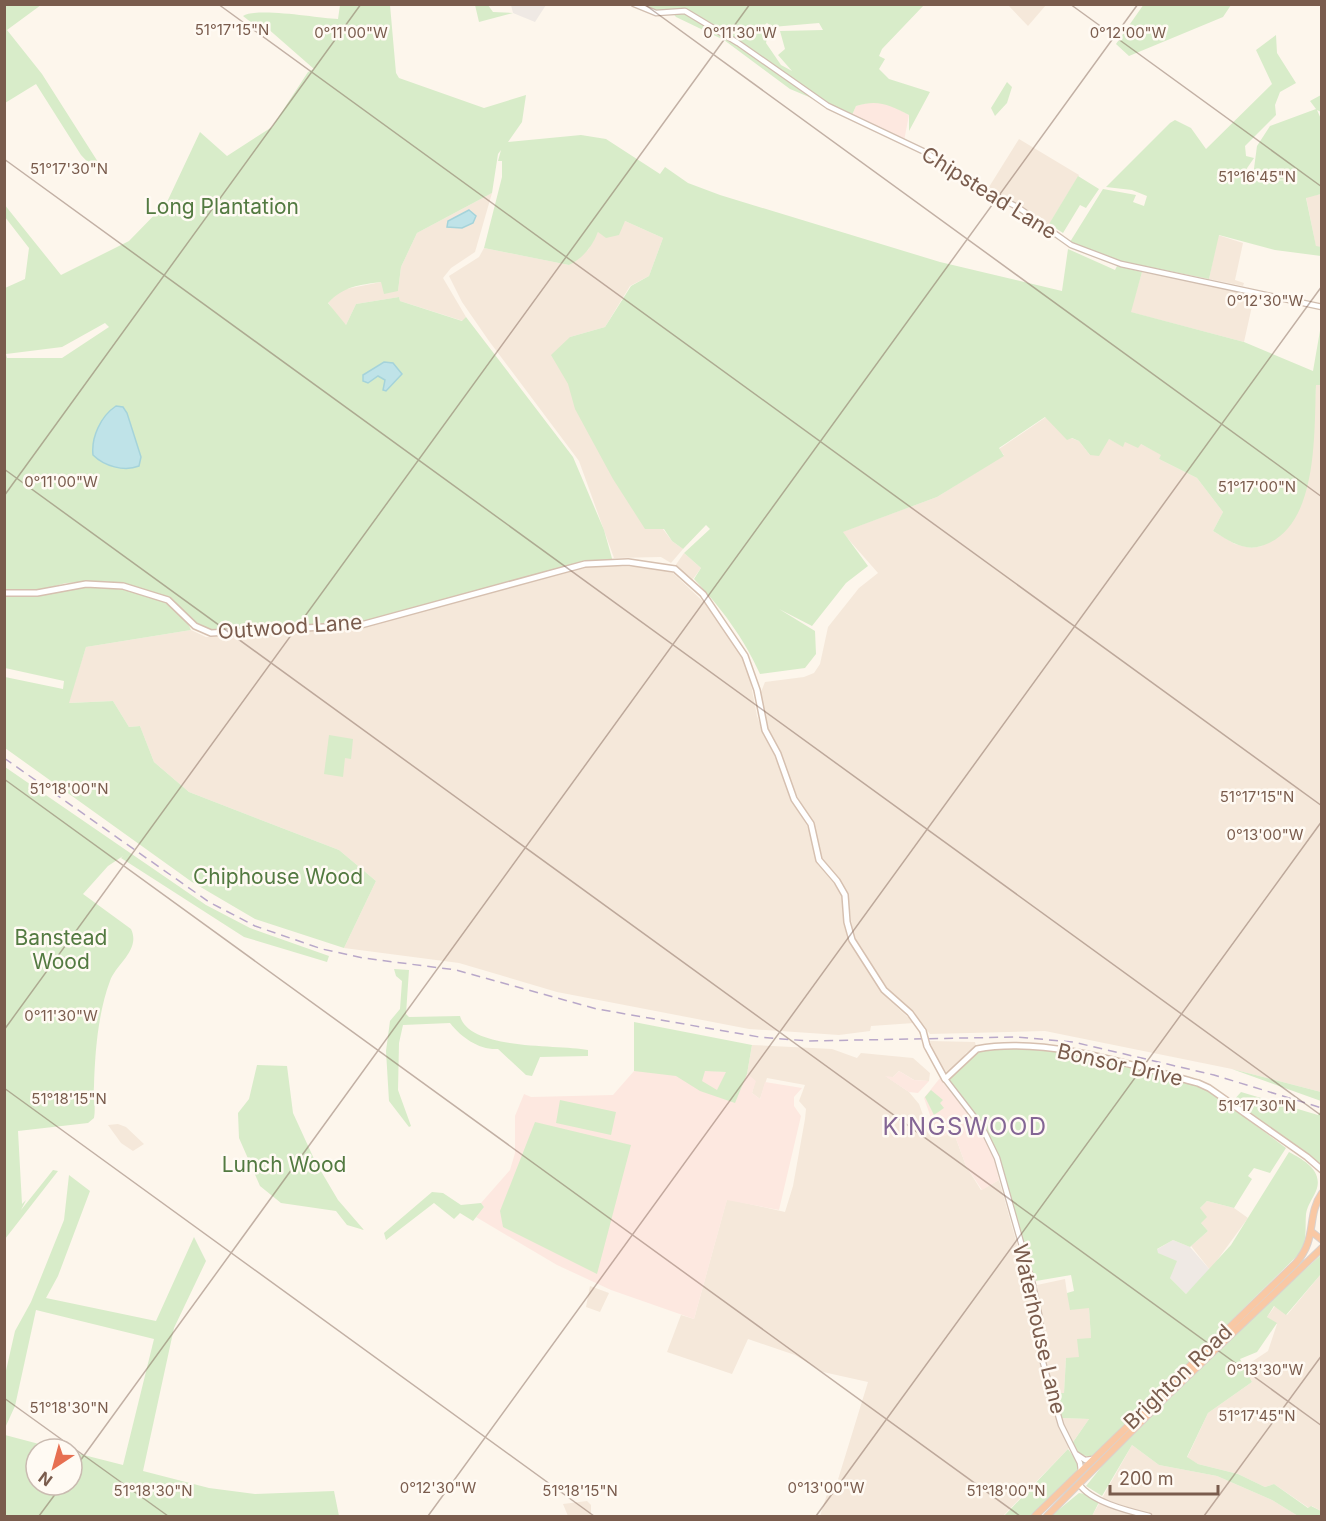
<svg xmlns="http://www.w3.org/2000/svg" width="1326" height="1521" font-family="Inter,sans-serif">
<rect width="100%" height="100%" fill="#fdf6ec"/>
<path fill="#f5e8da" d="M1008,5H1046L1028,26Z
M1019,139L1079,175L1048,226L989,187Z
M492,193L475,252L451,268L443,278L466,317L463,321L400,301L399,297L356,304L346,325L339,320L328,302L341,290L381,282L398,291L401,267L417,233Z
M1321,194V247H1316L1306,197Z
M625,221L663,238L649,276L630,286L605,327L570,337L663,529L672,541L683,549L671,563L661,557L614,558L579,461L489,341L462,302L449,276L479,257L484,248L569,265L588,250L598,232Z
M1218,235L1243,243L1235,280L1244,283L1243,286L1209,279Z
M1142,272L1208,284L1254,297L1244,342L1130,312Z
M1316,385H1321V1092L1232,1069L1045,1031L930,1034L908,1007L888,989L853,936L848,895L822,860L815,830L793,788L761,710V692L765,682L804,677L814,673L820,664L828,627L859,588L878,573L842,532L937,497L1004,455L999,449L1046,417L1067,439L1071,438L1079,441L1090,455L1109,439L1123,446L1125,441L1141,444L1162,455L1159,459L1197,478L1223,512L1213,531L1235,544L1251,548L1262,546L1313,436Z
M684,553L701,568L693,579L675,566Z
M596,566L651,567L673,573L709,607L740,650L749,674L757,716L763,733L782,771L792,801L809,829L818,865L841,892L847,938L886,997L914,1023L871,1026L870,1031L839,1035L749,1029L557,992L459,963L344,948L376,881L339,850L189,792L154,762L140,726L129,727L113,701L68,703L86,647L191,630L206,637L359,628L565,571Z
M930,1041L975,1042L976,1047L966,1053L957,1067L946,1072L935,1058Z
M752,1045L832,1049L857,1058L861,1053L913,1058L930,1073L929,1081L914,1080L899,1071L893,1077H887L909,1092L919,1104L931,1137L954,1133L966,1166L981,1190L999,1180L1037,1315L1038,1359L1062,1418L1089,1419L1068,1449L1003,1516H820L830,1485L836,1486L868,1382L823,1372L795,1355L748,1339L732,1374L667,1352L681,1315L694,1319L727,1199L785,1212L793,1186L805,1119L806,1109L799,1101L805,1085L767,1078L760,1099L752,1093L755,1081L747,1074Z
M118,1124L126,1127L144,1144L133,1151L121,1143L108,1125Z
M1207,1201L1234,1208L1248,1218L1210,1270L1191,1246L1208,1231L1201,1223L1200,1208Z
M1321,1274V1511L1312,1506L1309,1508L1274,1484L1265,1487L1238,1474L1198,1464L1187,1458L1208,1413L1252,1382L1244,1367L1268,1351L1277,1324L1267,1317L1275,1306L1287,1315Z
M1065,1279L1067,1293L1089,1308L1091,1338L1079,1358H1066L1064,1393H1053L1044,1352L1037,1285Z
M590,1286L609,1293L600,1312L586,1307Z
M1132,1445L1159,1465L1217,1476L1272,1500L1298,1516H1092Z
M587,1501L591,1505V1516H568L563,1504Z"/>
<path fill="#fde8e0" d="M870,102L887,103L909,115L904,141L852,115L856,106Z
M703,1070L747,1074L756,1081L752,1093L760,1099L765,1082L802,1088L794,1097V1106L801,1116L779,1210L727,1200L694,1319L611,1290L557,1265L476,1217L484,1207L481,1203L510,1170L515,1153V1116L524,1094L531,1097L613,1095L634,1071Z
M899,1071L914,1080L929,1081L918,1093L909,1092L885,1076L893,1077Z
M940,1078L982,1131L994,1158L999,1180L982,1190L966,1166L954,1133L938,1138L924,1098Z"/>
<path fill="#efe9e4" d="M511,5V4L546,5L535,22L513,13Z
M1173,1240L1190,1247L1210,1270L1186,1294L1170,1278L1156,1250Z"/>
<path fill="#d8ecc9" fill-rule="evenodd" d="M1144,4H1231V5L1223,17L1129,56L1116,44Z
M4,5H41L7,30L42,74L105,173H98L81,155L36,84L5,103Z
M340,5H390L396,73L399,78L484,108L526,95L522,122L508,142L581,135L606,139L660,174L665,167L688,183L720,195L940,262L1062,291L1068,249L1115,270L1117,266L1142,272L1131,312L1244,342L1313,371L1321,325V385H1316C1314,433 1318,520 1269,543C1262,546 1254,549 1246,547C1234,545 1223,537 1213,531L1223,512L1197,478L1159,459L1161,455L1141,444L1138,448L1125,442L1123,447L1109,439L1099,456L1090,455L1079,441L1072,438L1067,440L1045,417L999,448L1004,456L937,497L843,532L868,566L846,583L812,626L779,609L815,631L816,654L805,668L760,674C745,640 720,606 694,579L701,568L684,553L710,529L706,525L683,549L672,541L664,529H645L613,479L575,409L568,384L551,355L570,337L605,327L631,286L649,276L663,238L625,221L619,235L606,238L598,232C592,247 583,258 569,265L484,248L502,177V161H498L501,150L498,154L492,193L417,233L401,267L398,291L384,294L381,282C359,285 344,286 328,303L346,325L356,304L399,297L400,301L462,321L466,317L573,457L604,530L613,562H594L361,625H300L212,631L194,622L176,603L165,596L121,583L99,581L66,583L36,591L5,590V288L25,279L29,248L5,217L4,204L61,275L129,241L167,202L200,132L227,156L272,127L308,72L314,69L266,27L262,31L243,16C257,7 317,18 338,19ZM105,323L109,327L62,358H7L6,354L62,347Z
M475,5H488L493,12L513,13L479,22Z
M640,5H924L882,49L879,56L885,59L879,69L889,79L930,92L909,131V115C890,105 878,99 856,106L852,115L790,89L724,40L676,17L670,10L656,11ZM767,23L772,27L819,23L823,30L780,31L785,49L778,55L792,71L781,65L766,43L768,33L763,26Z
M1276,35L1277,53L1296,83L1280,92L1275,105L1276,115L1245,146L1246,156L1254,158L1241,177L1258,181L1298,180L1261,179L1253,176L1257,146L1270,126L1316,109L1310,101L1321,95V112L1317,110L1321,119V194L1306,198L1316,246L1321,247V256L1275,250L1219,235L1209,279L1124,262L1070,242L1103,189L1136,195L1133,202L1144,206L1147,196L1132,190L1106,187L1170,123L1175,120L1191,128L1206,149L1272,84L1256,50Z
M1007,82L1012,87L1007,103L995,116L991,108Z
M1078,176L1099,189L1086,208L1080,205L1063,233L1049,224Z
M80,586C114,588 177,591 191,630L86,647L69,703L113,701L129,727L140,726L154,762L189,792L339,850L376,881L344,948L255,919L192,882L5,748V677L63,689L64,681L5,668V595L41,596Z
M329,735L353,739L351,759L345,758L343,777L324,774Z
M5,767L206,905L250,928L329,956L327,962L244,937L121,858L123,856L108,866L83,894L131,929C141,950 116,964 110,981C98,1013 95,1052 94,1086C93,1097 96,1107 94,1118L88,1123L18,1131L22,1204L26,1200L21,1210L53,1170L58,1171L5,1239Z
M394,969L409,970L406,1014L409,1017L460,1016C470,1051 558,1044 588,1050V1056L540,1057L532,1076L526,1075L498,1049C479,1050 462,1038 450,1023L403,1025L399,1043L398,1090L411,1126L409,1127L389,1101L386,1051L390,1021L400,1009L402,981L396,976Z
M634,1022L752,1045L747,1074L735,1103L700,1091L676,1076L634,1071ZM705,1071L726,1072L717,1090L702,1081Z
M985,1047L1052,1049L1163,1074L1208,1090L1286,1148L1270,1173L1254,1168L1248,1176L1252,1179L1234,1208L1207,1201L1200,1208L1207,1217L1201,1223L1208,1231L1190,1247L1173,1240L1157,1249L1158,1253L1177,1261L1170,1278L1186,1294L1231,1245L1289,1152C1304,1160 1324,1171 1316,1191C1313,1198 1307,1206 1306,1214C1305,1228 1307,1237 1302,1251L1097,1453L1089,1457L1080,1454L1071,1445L1089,1419L1062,1418L1053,1393H1064L1066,1358L1079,1357L1077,1339L1091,1338L1089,1308L1070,1310L1067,1293L1074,1291L1071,1275L1036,1281L1020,1242L997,1158L982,1127L945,1079L970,1053Z
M257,1065L287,1066L293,1113L315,1161L338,1200L364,1230L347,1225L336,1211L281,1203L260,1186L239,1138L238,1113L249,1099Z
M1232,1069L1321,1092V1101Z
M931,1090L943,1100L940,1103L944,1108L934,1115L925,1097Z
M1241,1092L1318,1115L1321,1110V1166L1233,1101Z
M560,1100L616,1112L611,1135L556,1123Z
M535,1122L631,1145L597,1274L503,1227L500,1211Z
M69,1175L90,1191L58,1276L46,1298L156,1321L194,1237L206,1261L174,1328L143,1471L209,1488L255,1494L334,1491L339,1516H5V1435L58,1449H36V1485H72V1452L123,1465L154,1339L36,1310L15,1406L5,1428V1375L15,1331L31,1302L64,1220Z
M432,1192L443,1193L461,1205L481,1203L484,1207L473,1221L460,1213L454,1219L434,1203L386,1240L384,1233Z
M1321,1255V1274L1286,1315L1274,1306L1267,1317L1277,1323L1257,1352L1240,1359L1252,1382L1208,1413L1187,1457L1198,1464L1238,1474L1265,1487L1274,1484L1308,1508L1311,1506L1321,1511V1516H1298L1272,1500L1217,1476L1159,1465L1132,1445L1102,1496L1086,1486L1107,1460L1259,1311Z
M1068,1449L1077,1461L1078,1472L1031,1516H1004Z
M1079,1493L1086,1494L1099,1502L1092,1516H1051Z"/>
<path fill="#bfe3e8" stroke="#a5d3da" stroke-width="1.5" d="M469,210L476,216L473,223L462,228L447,227L448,221Z
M384,362L393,363L402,374L386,391L383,390L385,380L378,376L368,383L363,381V375Z
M116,406L123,407L127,413L141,457L139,466C124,472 104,466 93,455C91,437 101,416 116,406Z"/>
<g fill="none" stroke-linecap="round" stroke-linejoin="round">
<defs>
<path id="tertiary" d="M634,4L656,13L685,11L738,43L828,106L927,153L970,182L1019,208L1071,245L1121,264L1322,307
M945,1079L982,1127L997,1158L1033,1285L1040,1319L1042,1359L1061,1425L1080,1463L1081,1471
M1076,1454L1085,1460L1093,1459
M1079,1484C1091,1502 1129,1511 1149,1516"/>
<path id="secondary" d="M4,593H37L86,584L123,586L168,600L195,626L211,633L361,625L585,564L628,562L675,569L703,594L745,656L757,690L765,730L778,754L794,799L811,824L819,860L837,881L845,895L847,922L852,940L884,990L910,1013L923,1031
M927,1046L945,1079L977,1049C1045,1036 1132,1065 1198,1083L1209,1088L1307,1157L1322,1170"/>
<path id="trunk" d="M1312,1232L1322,1240
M1035,1516L1296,1263C1318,1238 1306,1216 1322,1193
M1047,1516L1170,1393L1322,1248"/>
</defs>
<use href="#tertiary" stroke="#d1beb0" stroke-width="7"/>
<use href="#secondary" stroke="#d6c0b0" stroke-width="8"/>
<use href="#trunk" stroke="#dad1cd" stroke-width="8"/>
<use href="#tertiary" stroke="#fff" stroke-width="4.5"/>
<use href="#secondary" stroke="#fff" stroke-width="5"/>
<use href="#trunk" stroke="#f9c8a4" stroke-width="6"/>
<path stroke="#b9a8c9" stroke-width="1.5" stroke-dasharray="9 6" stroke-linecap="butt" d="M4,758L209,902L255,926L322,949L363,958L456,970L597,1009L759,1037L808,1041L1016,1037L1073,1042L1214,1075L1322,1108"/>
<defs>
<path id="secondary-bridge" d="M923,1031L927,1046"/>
</defs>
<use href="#secondary-bridge" stroke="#d6c0b0" stroke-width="8" stroke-linecap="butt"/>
<use href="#secondary-bridge" stroke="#fff" stroke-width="5"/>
</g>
<path fill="none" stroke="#7a5c4d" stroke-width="1.5" stroke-opacity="0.45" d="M218,4L1322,806M644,4L1322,497M1070,4L1322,187M4,159L1322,1116M4,469L1322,1426M4,496L361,4M4,779L1020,1516M4,1030L750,4M4,1088L594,1516M4,1398L168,1516M72,1472L1138,4M39,1516L62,1485M428,1516L1322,286M816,1516L1322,821M1204,1516L1322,1355"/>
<g text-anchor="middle" stroke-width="5" stroke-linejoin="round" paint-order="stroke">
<g font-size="21" fill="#7a5c4d" stroke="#fffaf3">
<text transform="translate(989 193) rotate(32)" y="7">Chipstead Lane</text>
<text transform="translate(290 627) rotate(-4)" y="7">Outwood Lane</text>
<text transform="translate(1120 1065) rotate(13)" y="7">Bonsor Drive</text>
<text transform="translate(1039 1329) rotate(77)" y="7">Waterhouse Lane</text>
<text transform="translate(1178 1377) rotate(-44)" y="7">Brighton Road</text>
</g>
<g font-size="21" fill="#537a41" stroke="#fffaf3">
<text x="222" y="214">Long Plantation</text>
<text x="278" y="884">Chiphouse Wood</text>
<text x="61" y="945">Banstead<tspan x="61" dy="24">Wood</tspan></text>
<text x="284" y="1172">Lunch Wood</text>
</g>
<g font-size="24" letter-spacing="1.5" fill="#846695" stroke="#fffaf3">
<text x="965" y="1135">KINGSWOOD</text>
</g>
</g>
<g font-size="15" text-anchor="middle" fill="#7a5c4d" stroke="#fffaf3" stroke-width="5" stroke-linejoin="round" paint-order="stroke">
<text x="232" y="35">51°17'15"N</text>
<text x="740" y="38">0°11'30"W</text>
<text x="351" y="38">0°11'00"W</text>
<text x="1128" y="38">0°12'00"W</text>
<text x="69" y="174">51°17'30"N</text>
<text x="1257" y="182">51°16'45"N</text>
<text x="1265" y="306">0°12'30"W</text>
<text x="61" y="487">0°11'00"W</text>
<text x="1257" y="492">51°17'00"N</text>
<text x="69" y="794">51°18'00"N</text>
<text x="1257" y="802">51°17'15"N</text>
<text x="1265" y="840">0°13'00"W</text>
<text x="61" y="1021">0°11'30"W</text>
<text x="69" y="1104">51°18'15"N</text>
<text x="1257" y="1111">51°17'30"N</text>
<text x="1265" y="1375">0°13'30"W</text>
<text x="69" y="1413">51°18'30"N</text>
<text x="1257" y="1421">51°17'45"N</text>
<text x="438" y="1493">0°12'30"W</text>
<text x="826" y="1493">0°13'00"W</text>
<text x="153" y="1496">51°18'30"N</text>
<text x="580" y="1496">51°18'15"N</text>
<text x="1006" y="1496">51°18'00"N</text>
</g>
<rect width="1326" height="1521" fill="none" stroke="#7a5c4d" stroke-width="12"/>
<g transform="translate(54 1467) rotate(216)"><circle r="28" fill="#fffaf3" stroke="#cabbb1" stroke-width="1.5"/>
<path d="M0-4.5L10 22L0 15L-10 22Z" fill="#e76f51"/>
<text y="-9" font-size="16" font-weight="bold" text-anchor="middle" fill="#7a5c4d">N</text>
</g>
<path d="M1110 1485v9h108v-9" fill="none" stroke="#7a5c4d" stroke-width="3"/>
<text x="1119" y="1485" font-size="18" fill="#7a5c4d" stroke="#fffaf3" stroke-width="4.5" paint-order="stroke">200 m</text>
</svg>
